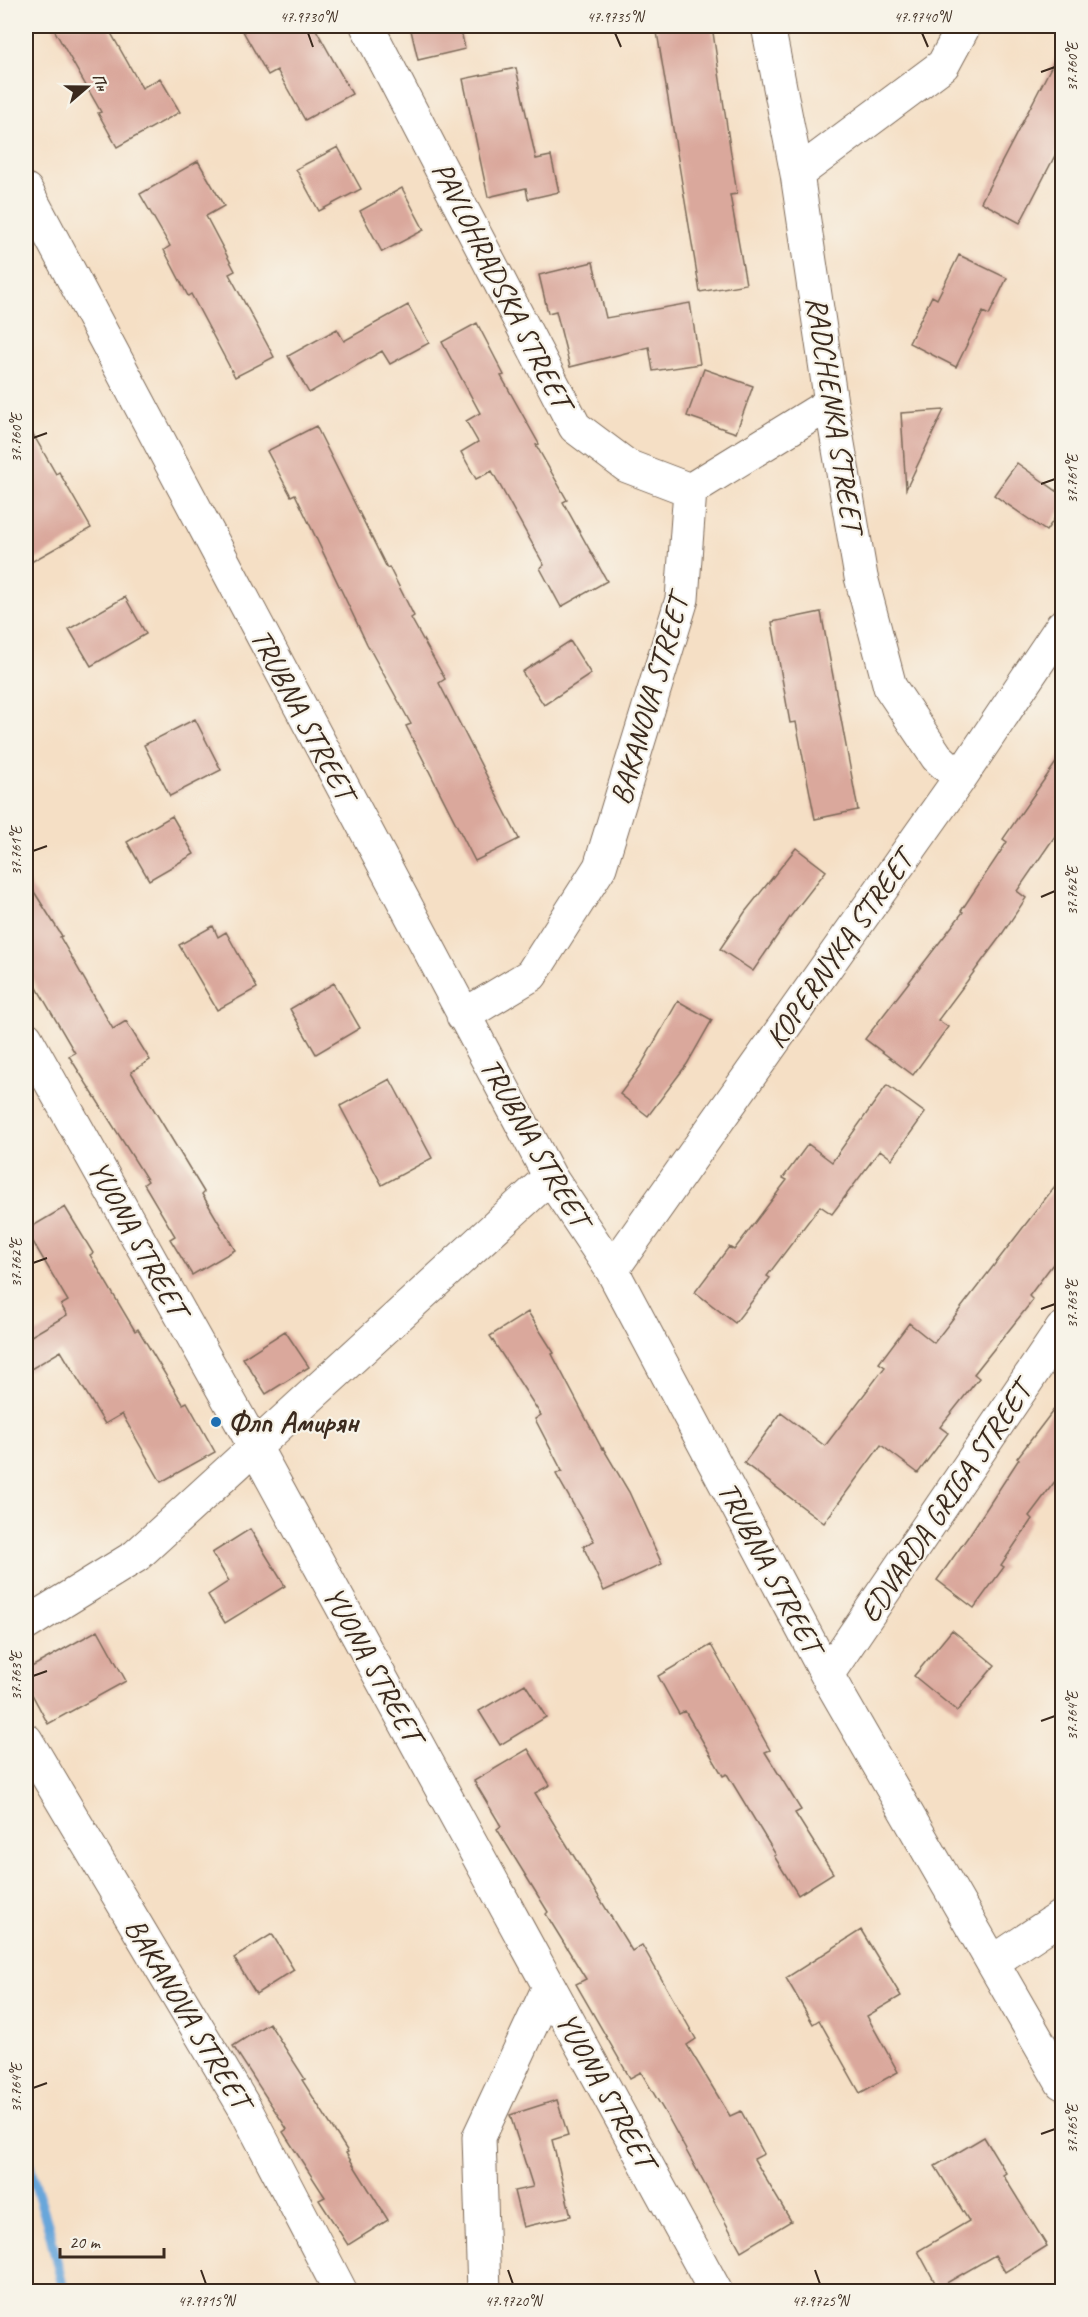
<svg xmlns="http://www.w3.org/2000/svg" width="1088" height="2317" font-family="Caveat,sans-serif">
<rect width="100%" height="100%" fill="#f7f3e8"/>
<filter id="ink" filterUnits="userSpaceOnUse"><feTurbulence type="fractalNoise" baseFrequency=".0167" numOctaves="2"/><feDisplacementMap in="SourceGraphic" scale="12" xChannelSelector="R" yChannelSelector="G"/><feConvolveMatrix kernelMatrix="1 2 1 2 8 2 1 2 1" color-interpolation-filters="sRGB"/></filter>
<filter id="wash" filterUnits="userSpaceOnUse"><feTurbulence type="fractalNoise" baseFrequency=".008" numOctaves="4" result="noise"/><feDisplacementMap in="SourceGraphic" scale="24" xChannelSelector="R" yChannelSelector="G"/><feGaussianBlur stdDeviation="1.35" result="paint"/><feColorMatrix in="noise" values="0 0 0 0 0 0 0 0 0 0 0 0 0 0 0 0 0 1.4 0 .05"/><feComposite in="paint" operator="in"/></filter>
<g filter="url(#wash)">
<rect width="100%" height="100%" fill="#f5dfc5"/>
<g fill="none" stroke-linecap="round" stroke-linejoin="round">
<path stroke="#68a6da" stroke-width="10" d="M26,2155L49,2229L64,2292"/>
</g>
<g id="blocks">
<path fill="#daa89c" d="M52,26H107L142,88L160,78L180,112L117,147L98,113L101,112Z
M240,26H314L352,94L305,120L277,70L268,75Z
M410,26H460L465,49L418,60Z
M656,26H712L737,194L730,195L746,284L700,292Z
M1062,46V142L1020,223L981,202Z
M516,68L536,159L551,156L559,192L528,199L526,188L488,197L463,79Z
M338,147L361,189L319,211L296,169Z
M198,161L224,206L206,216L235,271L229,274L274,357L235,377L191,294L188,296L164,250L170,246L140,194Z
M402,188L424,230L382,252L360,211Z
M959,255L1007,278L989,315L983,312L956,367L909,343L932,296L937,299Z
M593,262L606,318L690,303L700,364L653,371L649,347L570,367L556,311L548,313L539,275Z
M408,305L429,343L390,364L382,351L309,393L288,356L337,329L344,341Z
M477,323L504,375L501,376L539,444L536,445L567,500L563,502L607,581L561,607L540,568L544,565L492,471L476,479L461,452L478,442L466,421L480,413L442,342Z
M704,369L753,386L736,433L687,416Z
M944,410L906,489L901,413Z
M26,422L56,474L59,472L91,528L26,565Z
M316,426L387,568L389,567L414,616L411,618L445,679L439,683L519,839L475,861L406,726L411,724L367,644L295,494L291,496L267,451Z
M1017,463L1062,495V508L1046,531L994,495Z
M125,597L146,634L91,666L69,629Z
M821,612L858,810L815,819L796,722L790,723L772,622Z
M570,641L591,674L544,705L522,672Z
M195,719L221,770L170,796L144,745Z
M1062,754V826L1017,891L1026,898L1000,937L938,1020L948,1027L913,1075L865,1039L963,912L961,911L1007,842L1003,839Z
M172,816L194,854L149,880L127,842Z
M796,848L826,871L790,917L753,971L720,949L745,912Z
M26,879L62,936L60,937L113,1029L126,1021L150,1060L131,1072L204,1192L202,1194L235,1250L192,1275L170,1239L175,1236L144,1184L148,1181L69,1056L75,1053L26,969Z
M213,926L218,937L226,932L257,988L217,1010L179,945Z
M334,983L360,1028L316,1054L290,1009Z
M678,1001L712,1020L687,1064L648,1116L620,1094L640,1067Z
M390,1079L432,1158L382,1185L340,1106Z
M887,1085L925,1113L892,1159L880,1150L832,1214L820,1206L767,1276L770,1278L735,1323L695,1292L729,1247L734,1250L787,1180L783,1178L808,1144L832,1162Z
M1062,1177V1252L1029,1296L1033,1300L974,1374L979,1378L940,1427L948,1433L918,1473L881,1445L824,1523L744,1463L781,1413L825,1446L885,1367L879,1363L909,1323L934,1343Z
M65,1207L93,1253L90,1255L135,1331L138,1329L183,1404L187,1402L215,1452L161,1482L122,1414L105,1424L61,1351L26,1372V1339L67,1315L61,1305L68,1301L26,1230Z
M528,1312L554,1353L552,1354L602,1449L603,1448L629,1492L662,1564L604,1591L583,1546L594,1541L556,1474L562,1471L535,1419L541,1415L490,1336Z
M285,1331L309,1367L266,1394L243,1358Z
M1062,1399V1472L1029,1516L1032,1519L1001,1565L1004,1567L974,1608L937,1580L970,1534L1019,1459L1017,1458Z
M250,1529L285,1586L225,1623L208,1595L229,1581L212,1553Z
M98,1630L126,1681L48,1724L26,1683V1670Z
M952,1630L995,1665L957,1711L914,1676Z
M711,1645L770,1750L765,1752L801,1810L795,1813L833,1873L798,1895L774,1856L776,1855L727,1774L723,1776L685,1711L679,1714L658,1676Z
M525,1684L546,1717L500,1745L479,1711Z
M528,1749L550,1785L535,1793L632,1951L642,1945L696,2039L687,2045L730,2116L741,2111L764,2154L754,2159L791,2221L741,2251L669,2119L641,2072L630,2078L576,1984L586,1979L546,1914L548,1912L497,1829L501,1826L474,1781Z
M861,1930L901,1996L867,2016L898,2072L860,2093L819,2020L813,2024L786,1978Z
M272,1934L294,1970L256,1994L234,1958Z
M269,2023L305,2079L302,2080L348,2152L346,2153L388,2220L348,2245L319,2200L325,2197L283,2132L287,2129L233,2046Z
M557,2100L568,2135L552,2140L571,2216L523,2227L514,2191L533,2187L510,2115Z
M984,2137L1006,2173L1003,2175L1047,2246L1005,2272L995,2255L938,2288L918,2251L969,2221L935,2166Z"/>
</g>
</g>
<g filter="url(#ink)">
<use href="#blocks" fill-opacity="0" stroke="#7c6958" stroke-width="1.5"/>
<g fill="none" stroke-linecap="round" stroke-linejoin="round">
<defs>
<path id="minor" d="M367,26L575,427L627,466L690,490
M768,26L797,174L831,403L861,577L890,687L937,757L960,778
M797,174L943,65L964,26
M26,190L550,1177L612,1270L827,1675L1062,2083
M463,1016L531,975L600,867L682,599L690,490L831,403
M26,1038L255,1447L716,2292
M612,1270L960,778L1062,626
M26,1624L136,1556L550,1177
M827,1675L1062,1329
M26,1740L246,2110L341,2292
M993,1962L1062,1916
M484,2292L479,2137L549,1987"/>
</defs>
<use href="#minor" stroke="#7c6958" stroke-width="35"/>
<use href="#minor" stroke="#fff" stroke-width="33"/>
</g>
</g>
<path fill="none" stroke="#3b2a1e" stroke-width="2" d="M308,33L313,47M615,33L621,47M922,33L928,47M1041,72L1055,67M33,438L47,433M1041,484L1055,479M33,851L47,846M1041,897L1055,891M33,1263L47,1258M1041,1309L1055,1304M33,1676L47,1671M1041,1721L1055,1716M33,2088L47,2083M1041,2134L1055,2129M201,2270L206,2284M508,2270L513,2284M815,2270L820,2284"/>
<circle fill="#1f6fb2" stroke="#f7f3e8" stroke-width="2" cx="216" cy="1422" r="6"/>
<g text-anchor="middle" stroke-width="4.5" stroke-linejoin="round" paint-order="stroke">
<g font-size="30" fill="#3b2a1e" stroke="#f7f3e8">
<text transform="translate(502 285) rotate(63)" y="10">PAVLOHRADSKA STREET</text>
<text transform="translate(835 414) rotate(81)" y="10">RADCHENKA STREET</text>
<text transform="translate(649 700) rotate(-74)" y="10">BAKANOVA STREET</text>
<text transform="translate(303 714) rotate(62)" y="10">TRUBNA STREET</text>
<text transform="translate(839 949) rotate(-55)" y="10">KOPERNYKA STREET</text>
<text transform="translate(535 1142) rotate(60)" y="10">TRUBNA STREET</text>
<text transform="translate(138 1238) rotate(61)" y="10">YUONA STREET</text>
<text transform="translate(945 1502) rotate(-56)" y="10">EDVARDA GRIGA STREET</text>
<text transform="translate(770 1567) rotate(62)" y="10">TRUBNA STREET</text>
<text transform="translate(373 1664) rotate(61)" y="10">YUONA STREET</text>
<text transform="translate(188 2013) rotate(59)" y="10">BAKANOVA STREET</text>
<text transform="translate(606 2090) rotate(61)" y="10">YUONA STREET</text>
</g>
<g font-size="30" font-weight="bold" fill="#3b2a1e" stroke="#f7f3e8" text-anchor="start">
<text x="228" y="1432">Флп Амирян</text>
</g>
</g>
<rect width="1088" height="2317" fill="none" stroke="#f7f3e8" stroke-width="66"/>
<g transform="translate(87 87) rotate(70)" stroke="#f7f3e8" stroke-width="4.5" paint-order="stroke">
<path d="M0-4.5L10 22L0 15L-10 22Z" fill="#3b2a1e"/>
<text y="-9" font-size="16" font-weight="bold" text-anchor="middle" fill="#3b2a1e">Пн</text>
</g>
<path d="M60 2248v9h104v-9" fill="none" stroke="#3b2a1e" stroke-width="3"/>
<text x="69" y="2248" font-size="18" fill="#3b2a1e" stroke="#f7f3e8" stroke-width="4.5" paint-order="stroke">20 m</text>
<rect x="33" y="33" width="1022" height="2251" fill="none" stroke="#3b2a1e" stroke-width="2"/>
<g font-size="15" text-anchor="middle" fill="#3b2a1e">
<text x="308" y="22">47.9730°N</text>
<text x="615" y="22">47.9735°N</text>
<text x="922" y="22">47.9740°N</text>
<text transform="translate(1072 67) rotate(-90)" y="5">37.760°E</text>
<text transform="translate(16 438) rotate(-90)" y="5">37.760°E</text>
<text transform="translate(1072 479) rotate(-90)" y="5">37.761°E</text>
<text transform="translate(16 851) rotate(-90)" y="5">37.761°E</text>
<text transform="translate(1072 891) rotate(-90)" y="5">37.762°E</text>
<text transform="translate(16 1263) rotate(-90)" y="5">37.762°E</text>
<text transform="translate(1072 1304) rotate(-90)" y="5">37.763°E</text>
<text transform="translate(16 1676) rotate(-90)" y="5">37.763°E</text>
<text transform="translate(1072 1716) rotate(-90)" y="5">37.764°E</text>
<text transform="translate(16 2088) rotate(-90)" y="5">37.764°E</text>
<text transform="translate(1072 2129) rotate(-90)" y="5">37.765°E</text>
<text x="206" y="2306">47.9715°N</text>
<text x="513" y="2306">47.9720°N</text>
<text x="820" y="2306">47.9725°N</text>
</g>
</svg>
